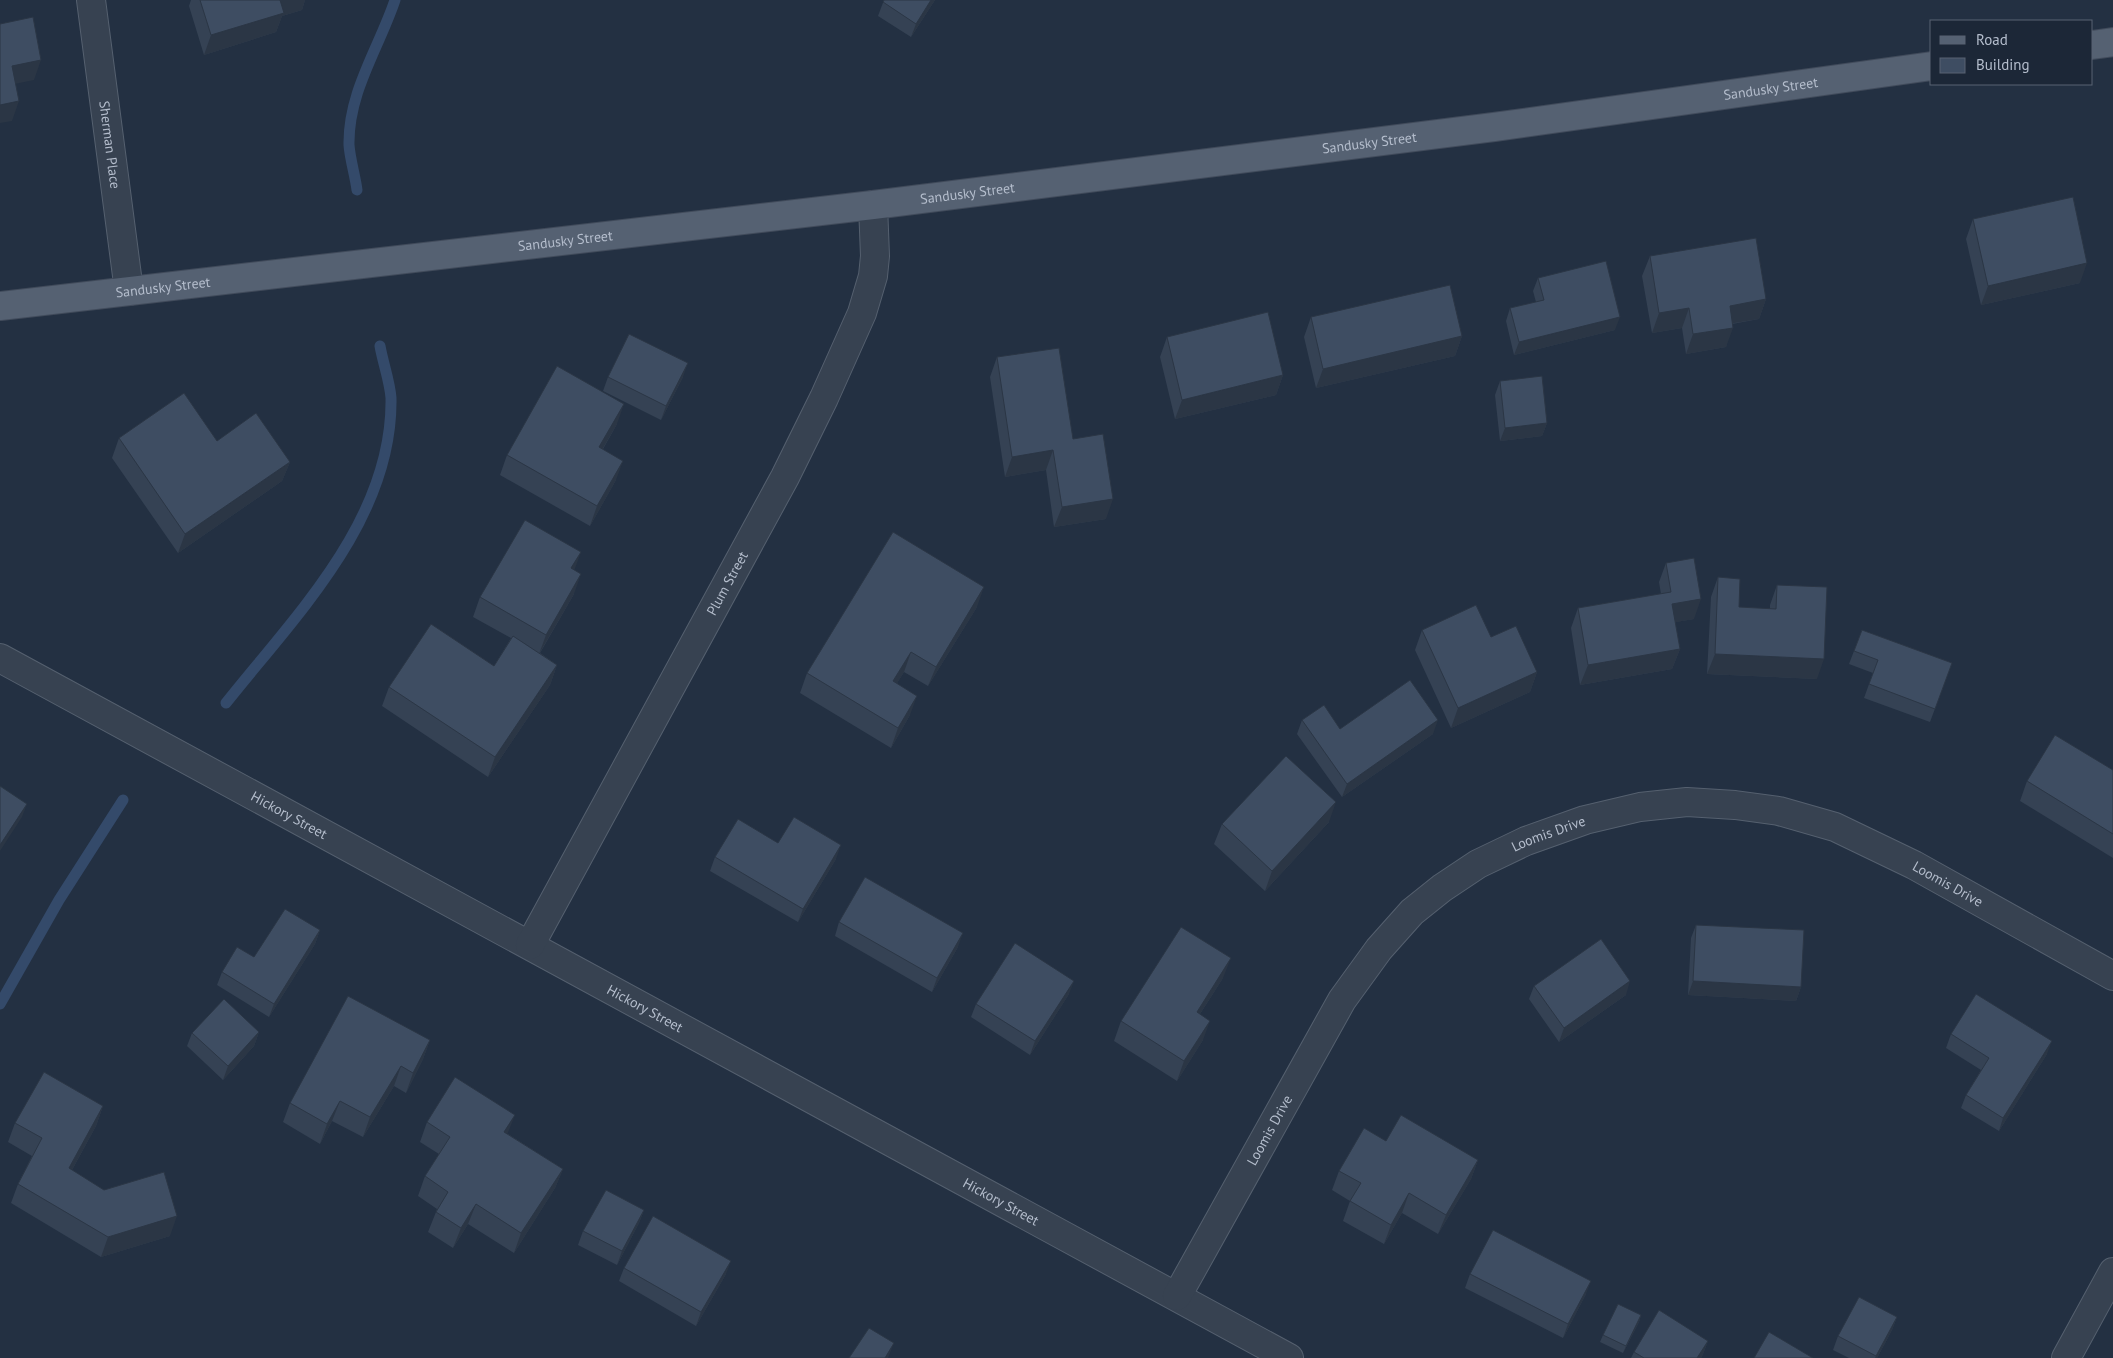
<svg xmlns="http://www.w3.org/2000/svg" width="2113" height="1358" font-family="'PT Sans',sans-serif">
<rect width="100%" height="100%" fill="#233042"/>
<g fill="none" stroke-linecap="round" stroke-linejoin="round">
<path stroke="#344a6a" stroke-width="11" d="M357,190C355,175 350,159 349,145C348,92 379,48 395,0
M226,703C296,615 393,519 391,398C390,382 383,363 380,346
M0,1004L59,900L123,800"/>
<defs>
<g id="minor">
<path id="s1" d="M91,0L129,291"/>
<path id="s2" d="M0,658L1289,1358"/>
<path id="s3" d="M530,945L785,477L824,398L862,313L873,276L875,256L873,205"/>
<path id="s4" d="M1177,1296L1342,1000L1379,949L1412,912L1442,888L1478,864L1526,841L1585,820L1640,807L1687,802L1735,805L1779,811L1835,827L1914,865L2113,976"/>
<path d="M2066,1358L2113,1272"/>
</g>
<g id="major">
<path d="M2092,45L2113,42"/>
<path id="s5" d="M0,306L873,205L1494,127L1932,66"/>
</g>
</defs>
<use href="#minor" stroke="#55606f" stroke-width="30"/>
<use href="#major" stroke="#414b5b" stroke-width="30"/>
<use href="#minor" stroke="#374251" stroke-width="28"/>
<use href="#major" stroke="#556172" stroke-width="28"/>
</g>
<path fill="#354254" d="M191,0H305L302,10L282,16L276,32L204,55L189,6Z
M884,0H935L911,37L878,16Z
M1973,219L2080,283L1981,305L1966,239Z
M1650,256L1766,299L1759,319L1732,324L1726,347L1686,354L1682,328L1652,333L1642,276Z
M1538,278L1615,330L1514,355L1506,321L1510,308L1536,302L1533,291Z
M1311,317L1462,336L1455,356L1316,388L1304,337Z
M1167,337L1283,375L1276,395L1175,419L1160,357Z
M997,357L1106,519L1054,527L1046,470L1005,477L990,377Z
M608,377H683L661,420L603,391Z
M1500,381L1547,423L1542,436L1500,441L1495,395Z
M617,424L603,449L616,480L590,526L500,475L507,455Z
M119,438L217,441L290,462L282,481L178,553L112,458Z
M1666,563L1694,619L1675,622L1680,649L1672,669L1580,685L1571,628L1578,608L1661,594L1659,582Z
M574,570V594L540,653L557,665L550,685L488,777L382,706L389,687L494,666L511,638L473,617L480,597Z
M1718,577L1739,607L1770,609V605L1777,585L1817,679L1707,674L1711,597Z
M977,607L928,686L904,672L897,683L910,715L891,748L800,693L807,673Z
M1422,630L1491,637L1537,672L1530,692L1451,728L1415,650Z
M1862,630L1952,663L1930,722L1864,698L1873,673L1849,664Z
M1302,720L1340,729L1433,734L1342,797L1297,734Z
M2113,770V858L2020,801L2027,781Z
M1329,822L1265,891L1214,844L1222,824Z
M778,843L836,859L798,922L710,871L715,857Z
M839,922L958,947L932,992L835,936Z
M1696,925L1801,987L1796,1001L1688,995L1691,938Z
M320,930L315,944L269,1017L217,985L222,972Z
M1223,978L1200,1014L1203,1040L1177,1081L1114,1041L1121,1021Z
M1534,986L1626,995L1559,1042L1529,999Z
M1069,994L1030,1055L971,1017L976,1004Z
M259,1032L254,1046L223,1080L187,1046L192,1033Z
M1951,1034L2047,1054L1999,1131L1961,1108L1966,1095L1981,1070L1946,1048Z
M430,1040L423,1059L406,1093L394,1086L363,1137L332,1121L320,1144L283,1122L290,1103Z
M103,1106L96,1126L72,1170L170,1236L101,1257L11,1203L18,1184L32,1156L8,1142L15,1123Z
M427,1122L508,1134L563,1169L555,1188L514,1253L468,1224L453,1248L428,1232L436,1212L437,1209L418,1196L425,1176L439,1154L420,1142Z
M1386,1141L1478,1160L1471,1179L1438,1234L1402,1213L1384,1244L1343,1221L1350,1201L1332,1190L1339,1171Z
M644,1210L639,1223L617,1265L578,1245L583,1231Z
M624,1268L726,1274L696,1326L619,1281Z
M1470,1274L1586,1294L1563,1338L1465,1288Z
M1641,1315L1639,1322L1623,1353L1600,1342L1603,1335Z
M1897,1317L1892,1330L1877,1358H1849L1833,1350L1838,1336Z
M1708,1341L1703,1354L1701,1358H1631L1634,1352Z"/>
<path fill="#2b3645" d="M279,0H305L302,10L282,16L276,32L204,55L211,35Z
M931,0H935L911,37L916,24Z
M41,60L34,80L5,86L12,66Z
M19,101L12,121L0,123V105Z
M2087,263L2080,283L1981,305L1988,286Z
M1766,299L1759,319L1722,325L1730,306Z
M1689,308L1682,328L1652,333L1659,313Z
M1620,317L1615,330L1514,355L1519,342Z
M1733,328L1726,347L1686,354L1693,334Z
M1462,336L1455,356L1316,388L1323,369Z
M688,363L683,377L661,420L666,406Z
M1283,375L1276,395L1175,419L1182,400Z
M624,404L617,424L592,467L599,447Z
M1547,423L1542,436L1500,441L1505,428Z
M1053,450L1046,470L1005,477L1012,457Z
M623,461L616,480L590,526L597,506Z
M290,462L282,481L178,553L185,534Z
M1113,499L1106,519L1054,527L1062,507Z
M581,552L574,571L571,568Z
M581,574L574,594L539,654L546,635Z
M984,587L977,607L928,686L936,667Z
M1701,599L1694,619L1665,624L1672,604Z
M1680,649L1672,669L1580,685L1588,665Z
M911,652L904,672L886,701L893,681Z
M1715,654L1824,659L1817,679L1707,674Z
M557,665L550,685L488,777L495,757Z
M1537,672L1530,692L1451,728L1458,708Z
M917,696L910,715L891,748L898,728Z
M1438,720L1433,734L1342,797L1347,784Z
M1336,802L1329,822L1265,891L1272,871Z
M27,804L22,817L0,851V845Z
M841,845L836,859L798,922L803,909Z
M320,930L315,944L269,1017L274,1004Z
M963,933L958,947L932,992L937,978Z
M1231,958L1223,978L1189,1031L1197,1012Z
M1074,981L1069,994L1030,1055L1035,1041Z
M1630,981L1626,995L1559,1042L1564,1028Z
M1693,981L1801,987L1796,1001L1688,995Z
M1210,1021L1203,1040L1177,1081L1184,1061Z
M259,1032L254,1046L223,1080L228,1066Z
M430,1040L423,1059L406,1093L413,1073Z
M2052,1041L2047,1054L1999,1131L2003,1118Z
M401,1066L394,1086L363,1137L370,1117Z
M340,1101L332,1121L320,1144L327,1124Z
M103,1106L96,1126L62,1188L69,1168Z
M515,1115L507,1135L504,1132Z
M1478,1160L1471,1179L1438,1234L1446,1215Z
M563,1169L555,1188L514,1253L521,1233Z
M1409,1193L1402,1213L1384,1244L1391,1225Z
M476,1204L468,1224L453,1248L461,1228Z
M644,1210L639,1223L617,1265L622,1251Z
M177,1216L170,1236L101,1257L108,1237Z
M731,1261L726,1274L696,1326L701,1312Z
M1591,1281L1586,1294L1563,1338L1568,1324Z
M1641,1315L1639,1322L1623,1353L1626,1346Z
M1897,1317L1892,1330L1877,1358H1875Z
M1708,1341L1703,1354L1701,1358H1697Z
M894,1343L888,1358H885Z"/>
<path fill="#3e4d62" stroke="#2b3645" d="M200,0H280L284,13L211,35Z
M884,0H931L916,24L883,2Z
M33,17L41,60L12,66L19,101L0,105V24Z
M2073,197L2087,263L1988,286L1973,219Z
M1756,238L1766,299L1730,306L1733,328L1693,334L1689,308L1659,313L1650,256Z
M1606,261L1620,317L1519,342L1510,308L1544,300L1538,278Z
M1450,285L1462,336L1323,369L1311,317Z
M1268,312L1283,375L1182,400L1167,337Z
M629,334L688,363L666,406L608,377Z
M1059,348L1073,439L1103,434L1113,499L1062,507L1053,450L1012,457L997,357Z
M557,366L624,404L599,447L623,461L597,506L507,455Z
M1542,376L1547,423L1505,428L1500,381Z
M184,393L217,441L256,413L290,462L185,534L119,438Z
M525,520L581,552L571,568L581,574L546,635L480,597Z
M893,532L984,587L936,667L911,652L893,681L917,696L898,728L807,673Z
M1694,558L1701,599L1672,604L1680,649L1588,665L1578,608L1671,592L1666,563Z
M1718,577L1740,579L1739,607L1776,609L1777,585L1827,587L1824,659L1715,654Z
M1476,605L1491,637L1516,626L1537,672L1458,708L1422,630Z
M431,624L494,666L513,636L557,665L495,757L389,687Z
M1862,630L1952,663L1935,709L1869,684L1878,660L1854,651Z
M1410,680L1438,720L1347,784L1302,720L1324,705L1340,729Z
M2055,735L2113,770V834L2027,781Z
M1286,756L1336,802L1272,871L1222,824Z
M0,786L27,804L0,845Z
M794,817L841,845L803,909L715,857L738,819L778,843Z
M865,877L963,933L937,978L839,922Z
M285,909L320,930L274,1004L222,972L237,947L254,957Z
M1696,925L1804,930L1801,987L1693,981Z
M1181,927L1231,958L1197,1012L1210,1021L1184,1061L1121,1021Z
M1601,939L1630,981L1564,1028L1534,986Z
M1015,943L1074,981L1035,1041L976,1004Z
M1976,994L2052,1041L2003,1118L1966,1095L1989,1058L1951,1034Z
M348,996L430,1040L413,1073L401,1066L370,1117L340,1101L327,1124L290,1103Z
M224,999L259,1032L228,1066L192,1033Z
M44,1072L103,1106L69,1168L104,1190L164,1172L177,1216L108,1237L18,1184L42,1138L15,1123Z
M455,1077L515,1115L504,1132L563,1169L521,1233L476,1204L461,1228L436,1212L448,1192L425,1176L450,1137L427,1122Z
M1401,1115L1478,1160L1446,1215L1409,1193L1391,1225L1350,1201L1361,1183L1339,1171L1364,1128L1386,1141Z
M606,1190L644,1210L622,1251L583,1231Z
M653,1216L731,1261L701,1312L624,1268Z
M1493,1230L1591,1281L1568,1324L1470,1274Z
M1859,1297L1897,1317L1876,1356L1838,1336Z
M1618,1304L1641,1315L1626,1346L1603,1335Z
M1659,1310L1708,1341L1697,1358H1644L1634,1352Z
M869,1328L894,1343L885,1358H849Z
M1769,1332L1813,1358H1754Z"/>
<g text-anchor="middle" stroke-width="4" stroke-linejoin="round" paint-order="stroke">
<g font-size="14" fill="#b4bdcc" stroke="#1c2737">
<text dy="5" stroke="none"><textPath href="#s5" startOffset="1784">Sandusky Street</textPath></text>
<text dy="5" stroke="none"><textPath href="#s5" startOffset="1379">Sandusky Street</textPath></text>
<text dy="5" stroke="none"><textPath href="#s1" startOffset="146">Sherman Place</textPath></text>
<text dy="5" stroke="none"><textPath href="#s5" startOffset="974">Sandusky Street</textPath></text>
<text dy="5" stroke="none"><textPath href="#s5" startOffset="569">Sandusky Street</textPath></text>
<text dy="5" stroke="none"><textPath href="#s5" startOffset="164">Sandusky Street</textPath></text>
<text dy="5" stroke="none"><textPath href="#s3" startOffset="412">Plum Street</textPath></text>
<text dy="5" stroke="none"><textPath href="#s2" startOffset="329">Hickory Street</textPath></text>
<text dy="5" stroke="none"><textPath href="#s4" startOffset="610">Loomis Drive</textPath></text>
<text dy="5" stroke="none"><textPath href="#s4" startOffset="1030">Loomis Drive</textPath></text>
<text dy="5" stroke="none"><textPath href="#s2" startOffset="734">Hickory Street</textPath></text>
<text dy="5" stroke="none"><textPath href="#s4" startOffset="190">Loomis Drive</textPath></text>
<text dy="5" stroke="none"><textPath href="#s2" startOffset="1139">Hickory Street</textPath></text>
</g>
</g>
<rect x="1930" y="20" width="162" height="65" fill="#1c2737" stroke="#596373"/>
<rect x="1940" y="36" width="25" height="8" fill="#556172" stroke="#596373"/>
<text x="1976" y="45" font-size="15" fill="#b4bdcc">Road</text>
<rect x="1940" y="58" width="25" height="15" fill="#3e4d62" stroke="#596373"/>
<text x="1976" y="70" font-size="15" fill="#b4bdcc">Building</text>
</svg>
